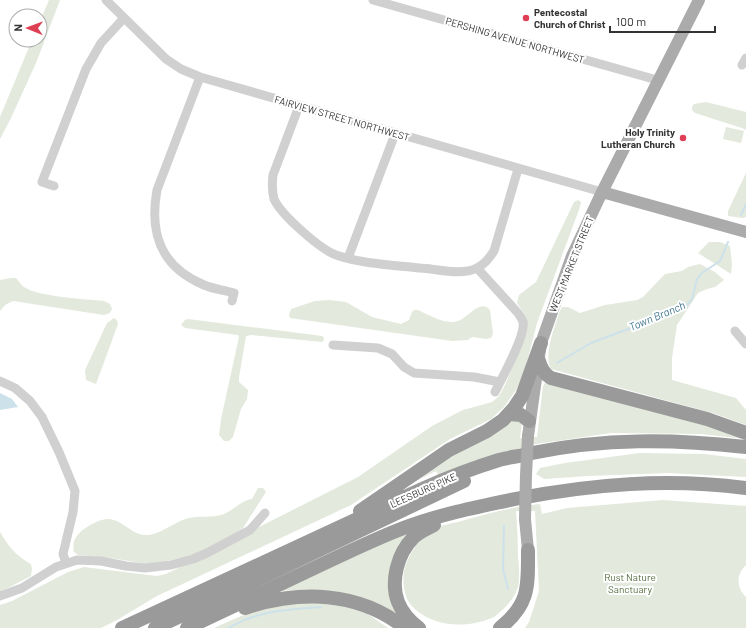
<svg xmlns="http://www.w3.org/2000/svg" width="746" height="628" font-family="Barlow,sans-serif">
<rect width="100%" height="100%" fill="#fff"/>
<path fill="#e3e9dc" d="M49,0H60L36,63L11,118L0,139V117L32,40H40V21Z
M706,102L746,112V130L742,128L695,113L692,110V107L694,104Z
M726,127L744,131L741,143L723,139Z
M746,173V217L743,218L728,216V211Z
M578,200L581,202L580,207L537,323L526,366L522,378L516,390L504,407L491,419L450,439L351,505L157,596L117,620L101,628H0V605L12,601L68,572L84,567L148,575L157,576L166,574L358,477L432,426L463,410L492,402L499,396L505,385L522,343L525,326L524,313L517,303L519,295L536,282L574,202Z
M709,242H720L730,246L732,264L731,274L698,253Z
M700,264L715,272L724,280L715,287L707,289L698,293L677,325L672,358V380L736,398L746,410V425L716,414L551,369C543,355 555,327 559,313L562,307H568L580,313L605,305L637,300L643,297L665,274L682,271L688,267Z
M11,278H16C19,281 21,285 24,287C39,297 85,299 104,301L110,304L112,309L110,313L104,315L13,301L5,305L0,311V280Z
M330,300L346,302L372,317L401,324L409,320L412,312L414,310H418C429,315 445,325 458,321C468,318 480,298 490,310L493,334L491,338L486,339L472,337L468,340L452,341L290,318L289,315L291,309L315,301Z
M114,318L117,320L118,324L96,384L86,380L85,370L107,323Z
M188,319L322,336L324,338V340L322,342L252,335L246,336L239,377V382L248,390L247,399L241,409L233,437L229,441H224L219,435L221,419L239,337L238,335L185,328L181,325L185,320Z
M546,381L683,416L746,439L701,434L611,433L536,444L488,457L438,475L436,471L395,491L525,398L520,438L537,437L543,386Z
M640,453L704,454L746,459V477L668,473L588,476L544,479L536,474L540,468L565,463Z
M258,488H263L266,492L243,528L224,542L184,558L147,564L111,558L78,555L73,551C74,548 73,544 74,542C77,531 92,523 102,520C120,514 130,537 149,535C163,533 175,521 189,518C201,515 217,519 228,512C237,507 241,501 252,499Z
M663,500L746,506V565C736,574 736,587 746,597V628H525L529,622L539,591L535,511H516C517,526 518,541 518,557C519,566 520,578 518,587C514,600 504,609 494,617C470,628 437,628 416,610C412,606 407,601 406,596C400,578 405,561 415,547C420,540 427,532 434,528C441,525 450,524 458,522C485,514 512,507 540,504L542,514L567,508Z
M416,528L405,541L396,611L392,614L327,591L303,590L279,591Z
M0,532C9,547 15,555 31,564L32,569L31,576L0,592Z
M307,603L342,604L365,612L388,628H214L241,616L281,605Z"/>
<path fill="#cde1eb" d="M0,393L12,399L18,407L0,410Z"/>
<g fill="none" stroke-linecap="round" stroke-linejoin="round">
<path stroke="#cde1eb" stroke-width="2" d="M741,215L746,204
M557,363L591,343L647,322L687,305L692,299L697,279L702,273L720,261L728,242
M504,526L503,569L508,589
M229,628C255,611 291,609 321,607"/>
<path stroke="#d0d0d0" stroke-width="9" d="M106,0L166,59L181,69L200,77L602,192
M373,0L657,80
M742,65L746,58
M200,77L157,190C149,234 161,267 204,285C213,289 224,290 234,293L232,301
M299,106L273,175C272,183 272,191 274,199C281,215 320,249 336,255C362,264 393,265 420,268C438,269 461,276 477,268C485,264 489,258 494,251L518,169
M54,186L42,182L86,69L101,43L124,18
M348,258L395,134
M477,268L518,313C520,316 522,319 523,322C526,336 502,377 495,392
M735,331L746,344
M333,345L378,348L392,354L404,367L414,373L474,377L500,382
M0,381L15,388L30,401L42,417L59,452L75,491L73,512L63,554L66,563
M0,596L22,588L56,567L77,560L101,561L126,566L145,568L171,565L193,559L207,553L250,530L265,513"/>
<path stroke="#ababab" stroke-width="12" d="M602,192L746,232
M528,436L541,343L572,256L602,192L699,0
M525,519L528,550"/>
<path stroke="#9a9a9a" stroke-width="14" d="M539,361C541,369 544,374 551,378L707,419L746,433
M509,414L521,415L529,421
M360,511L449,450L487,431L503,420L514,408L522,396L541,343
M245,608C300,590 358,591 405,628
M122,628L422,489C447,478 473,468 499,460C510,457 521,456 532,453C605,438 672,439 746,447
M155,628L464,481
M187,628C228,609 269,589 310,570C340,556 370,541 401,529C437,515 476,507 515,499C593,484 666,478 746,488
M419,628C411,622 402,612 398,602C390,581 398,553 413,538C419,532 427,529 434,525
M500,628C530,604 528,586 528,550"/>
<path stroke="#ababab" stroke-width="12" d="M525,519L526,475L528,436"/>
</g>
<g fill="#df3f54" stroke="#fff" stroke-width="1.5">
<circle cx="526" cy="18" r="4"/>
<circle cx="683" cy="138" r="4"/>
</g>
<g text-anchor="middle" stroke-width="4" stroke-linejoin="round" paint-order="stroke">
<g font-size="10" font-weight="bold" fill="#333" stroke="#fff" text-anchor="start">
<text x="534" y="16">Pentecostal<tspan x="534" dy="12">Church of Christ</tspan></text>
<text x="675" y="136" text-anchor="end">Holy Trinity<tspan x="675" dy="12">Lutheran Church</tspan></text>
</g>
<g font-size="10" fill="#333" stroke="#fff">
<text transform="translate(515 40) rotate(16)" y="4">PERSHING AVENUE NORTHWEST</text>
<text transform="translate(342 118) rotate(16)" y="4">FAIRVIEW STREET NORTHWEST</text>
<text transform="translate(571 264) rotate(-68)" y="4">WEST MARKET STREET</text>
<text transform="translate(423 490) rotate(-24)" y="4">LEESBURG PIKE</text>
</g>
<g font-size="10" fill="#586e41" stroke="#fff">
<text x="630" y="581">Rust Nature<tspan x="630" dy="12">Sanctuary</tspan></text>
</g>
<g font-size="11" font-style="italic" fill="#427893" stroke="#fff">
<text transform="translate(657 316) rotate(-23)" y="4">Town Branch</text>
</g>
</g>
<g transform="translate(28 28) rotate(271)"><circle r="19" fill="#ffffff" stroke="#adadad"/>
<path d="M0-3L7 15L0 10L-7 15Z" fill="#df3f54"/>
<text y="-6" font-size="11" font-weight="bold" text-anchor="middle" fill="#333333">N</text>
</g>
<path d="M610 26v6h105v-6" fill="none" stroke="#333333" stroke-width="2"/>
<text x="616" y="26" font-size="12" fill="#333333" stroke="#ffffff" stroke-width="3" paint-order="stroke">100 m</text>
</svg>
